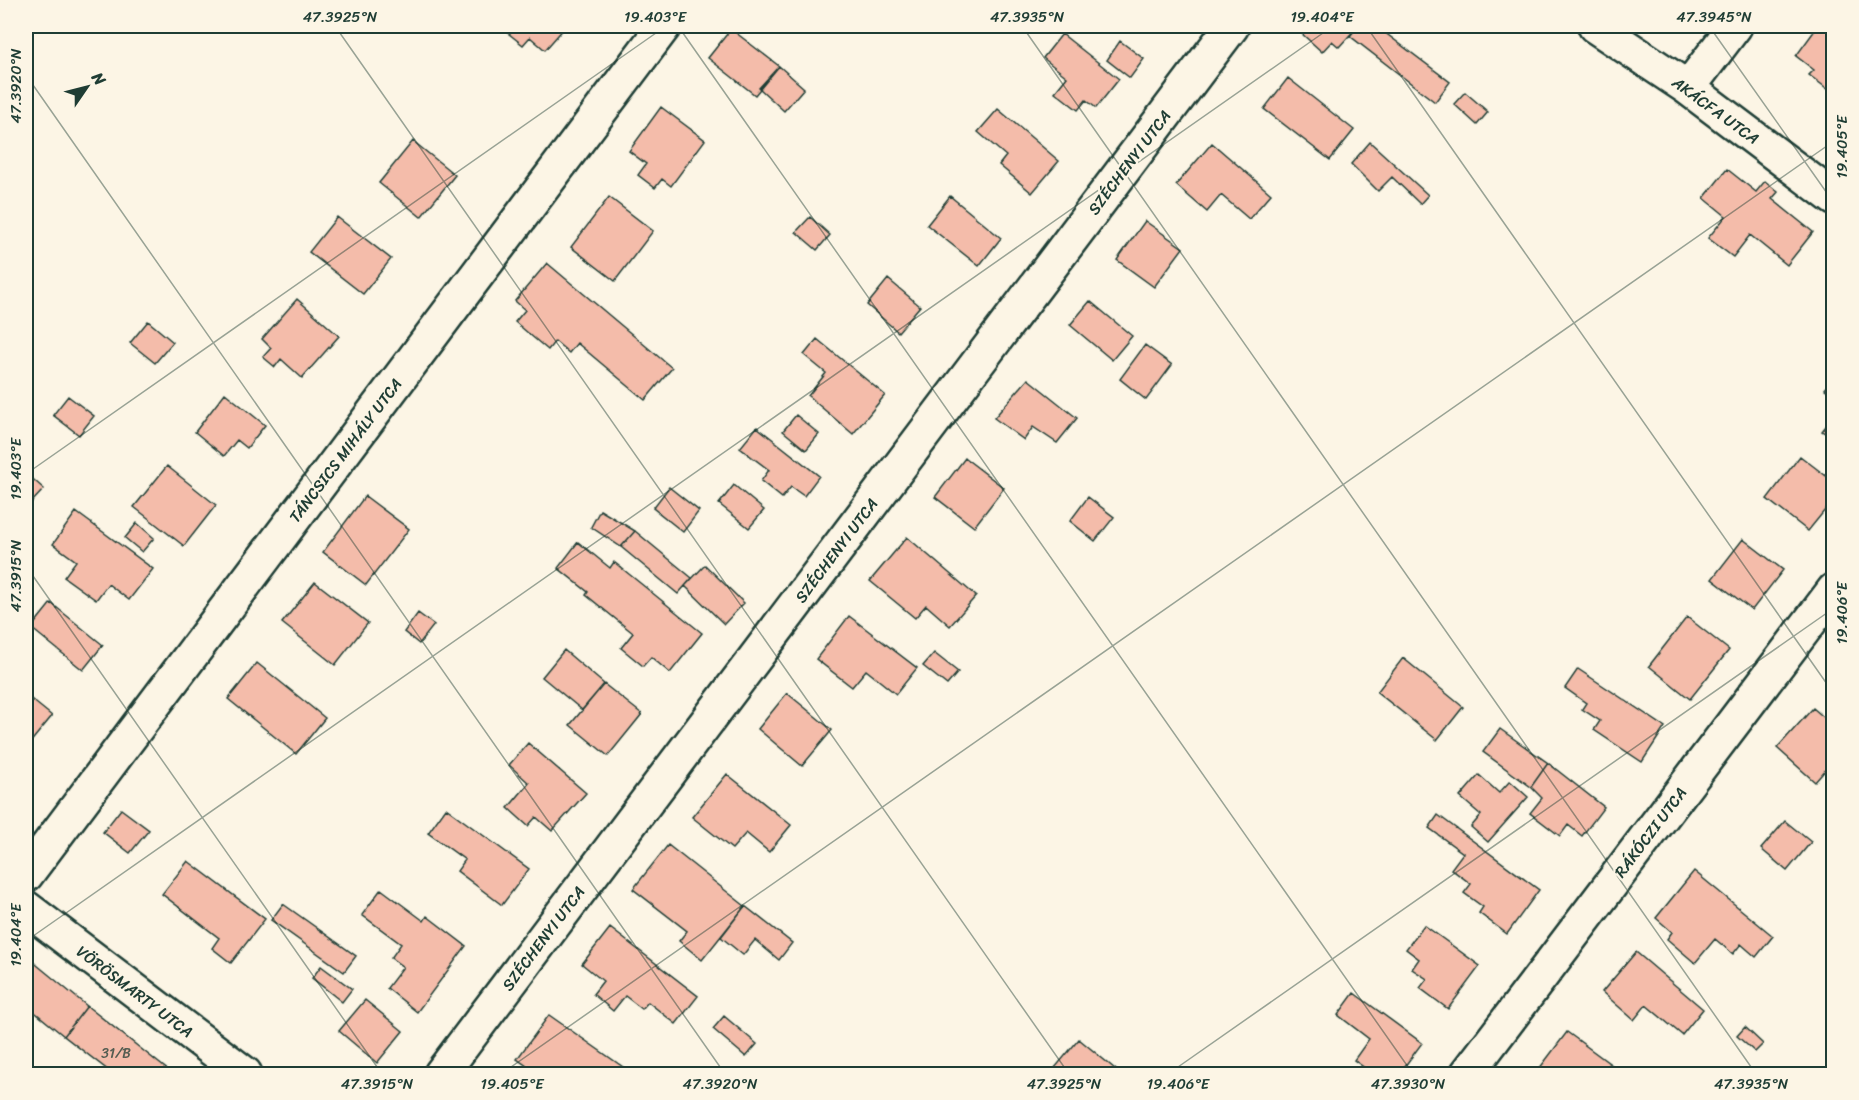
<svg xmlns="http://www.w3.org/2000/svg" width="1859" height="1100" font-family="Sriracha,sans-serif">
<rect width="100%" height="100%" fill="#fcf5e5"/>
<filter id="ink" filterUnits="userSpaceOnUse"><feTurbulence type="fractalNoise" baseFrequency=".0167" numOctaves="2"/><feDisplacementMap in="SourceGraphic" scale="12" xChannelSelector="R" yChannelSelector="G"/><feConvolveMatrix kernelMatrix="1 2 1 2 8 2 1 2 1" color-interpolation-filters="sRGB"/></filter>
<g filter="url(#ink)">
<path fill="#f4bcaa" stroke="#1f3d34" stroke-width="1.5" d="M499,26H566L545,50L530,37L523,45Z
M1308,26H1358L1339,47L1332,41L1322,52L1301,33Z
M1358,26H1376L1450,82L1435,102L1350,36Z
M1818,26L1834,34L1833,93L1809,75L1814,70L1796,56Z
M731,29L779,66L755,95L708,58Z
M1062,34L1119,79L1096,108L1086,100L1078,110L1055,92L1067,77L1043,58Z
M1120,41L1144,59L1130,78L1107,60Z
M779,66L804,88L784,111L759,88Z
M1288,78L1354,130L1330,160L1264,109Z
M1465,92L1488,112L1477,125L1454,104Z
M661,107L705,140L671,186L662,179L655,188L638,175L646,164L629,151Z
M998,109L1059,161L1032,193L999,165L1006,156L978,132Z
M413,141L455,175L421,217L379,183Z
M1370,142L1428,195L1420,204L1392,177L1378,191L1351,164Z
M1212,143L1271,194L1249,219L1221,195L1207,212L1176,185Z
M1727,169L1756,192L1765,181L1778,192L1772,199L1813,232L1787,265L1750,235L1733,257L1708,238L1726,216L1704,198Z
M950,196L1001,238L979,266L927,225Z
M609,197L653,231L615,281L571,247Z
M337,217L391,259L363,294L309,252Z
M810,217L830,235L817,250L796,232Z
M1145,221L1183,248L1154,287L1117,260Z
M547,263L672,368L645,400L577,343L569,353L555,341L548,350L515,322L525,310L515,301Z
M888,279L920,306L898,332L867,305Z
M297,299L339,336L302,378L281,359L275,367L263,357L271,348L262,339Z
M1090,301L1132,336L1112,360L1070,325Z
M148,321L173,342L155,363L130,343Z
M817,339L885,395L853,434L808,396L826,373L804,355Z
M1145,345L1172,365L1146,400L1120,379Z
M1834,378V396L1825,389Z
M1028,379L1077,418L1057,443L1033,427L1024,440L994,418Z
M225,393L265,425L247,448L237,440L224,456L195,432Z
M68,396L94,416L79,435L53,415Z
M796,415L819,434L806,450L783,431Z
M1834,416V439L1822,431Z
M757,427L819,476L804,496L791,487L782,498L761,481L769,470L740,448Z
M1800,456L1834,482V499L1808,531L1767,499Z
M965,458L1004,488L974,527L935,497Z
M167,466L216,505L184,546L134,507Z
M26,473L44,489L30,504L26,500Z
M734,485L764,510L749,528L719,504Z
M669,487L699,511L683,532L653,508Z
M365,496L409,529L366,585L323,552Z
M1088,497L1114,517L1095,541L1070,521Z
M600,510L635,531L621,547L591,527Z
M76,512L153,569L129,600L108,584L96,600L64,577L76,561L53,544Z
M137,523L154,538L142,552L125,538Z
M635,531L692,578L678,594L621,547Z
M907,537L976,596L950,626L926,605L915,618L870,581Z
M1743,539L1783,570L1752,610L1712,579Z
M578,542L610,568L614,562L702,633L670,673L651,657L643,666L621,648L633,633L586,595L588,592L558,568Z
M705,565L744,603L724,624L685,586Z
M315,582L368,623L335,665L282,623Z
M51,603L103,645L83,670L31,628Z
M418,613L434,625L419,644L404,632Z
M849,616L917,668L896,694L866,670L852,687L816,659Z
M1687,617L1729,650L1690,699L1649,666Z
M564,650L604,684L582,710L542,677Z
M934,653L958,672L947,685L923,666Z
M1403,658L1463,707L1437,740L1377,692Z
M257,663L325,718L296,754L228,699Z
M1578,669L1665,727L1642,762L1594,730L1600,721L1582,709L1586,703L1565,688Z
M604,684L642,714L608,756L570,725Z
M787,693L832,730L802,766L758,729Z
M26,695L52,716L29,744L26,742Z
M1813,708L1834,726V771L1828,767L1815,782L1777,748Z
M1500,729L1548,763L1531,787L1483,752Z
M528,743L586,793L552,831L536,817L528,826L508,808L529,783L509,765Z
M1548,763L1604,807L1582,836L1568,825L1560,836L1530,813L1542,798L1531,787Z
M727,774L791,825L769,852L746,833L732,849L692,817Z
M1479,775L1499,793L1510,781L1528,797L1488,842L1471,827L1481,815L1460,797Z
M446,808L529,869L502,905L457,871L465,860L428,833Z
M121,809L149,830L130,853L103,832Z
M1438,815L1539,890L1507,934L1479,913L1483,907L1464,893L1471,884L1451,869L1463,853L1429,828Z
M1785,821L1811,842L1787,871L1761,849Z
M668,845L745,906L702,960L679,941L687,931L633,889Z
M188,861L265,919L231,963L212,948L219,938L162,894Z
M1694,871L1773,936L1756,957L1741,944L1733,954L1715,939L1695,963L1667,939L1672,932L1656,918Z
M381,889L424,921L427,916L466,946L417,1012L387,988L403,967L391,958L401,944L362,915Z
M283,904L356,956L344,972L271,920Z
M745,906L792,943L779,960L755,940L743,955L721,937Z
M1424,925L1480,966L1448,1009L1420,988L1427,979L1412,969L1419,959L1406,949Z
M610,928L698,996L676,1024L648,1002L642,1009L625,996L613,1011L593,994L603,981L582,964Z
M1636,952L1703,1009L1682,1035L1646,1005L1634,1020L1602,992Z
M26,956L87,1006L64,1036L26,1005Z
M321,966L352,989L342,1002L312,978Z
M1354,993L1422,1043L1399,1074H1373L1354,1060L1369,1039L1338,1015Z
M365,1000L403,1031L377,1063L339,1031Z
M87,1006L169,1071L166,1074H113L64,1036Z
M549,1015L633,1074H527L531,1069L517,1059Z
M724,1016L757,1044L746,1057L713,1029Z
M1745,1027L1763,1044L1755,1052L1737,1036Z
M1567,1032L1624,1074L1536,1073Z
M1079,1039L1121,1074H1061L1054,1069Z"/>
<g fill="none" stroke-linecap="round" stroke-linejoin="round">
<defs>
<path id="minor" d="M1595,26L1688,88L1834,198
M1688,88L1735,26
M26,875L664,26
M26,908L245,1074
M441,1074L1232,26
M1467,1074L1834,590"/>
</defs>
<use href="#minor" stroke="#1f3d34" stroke-width="38"/>
<use href="#minor" stroke="#fcf5e5" stroke-width="33"/>
</g>
</g>
<path fill="none" stroke="#1f3d34" stroke-width="1.5" stroke-opacity="0.45" d="M335,26L1069,1074M678,26L1413,1074M1022,26L1756,1074M1366,26L1834,694M1709,26L1834,203M26,75L725,1074M26,474L666,26M26,566L382,1074M26,941L1333,26M26,1056L38,1074M501,1074L1834,141M1168,1074L1834,608"/>
<g text-anchor="middle" stroke-width="4.5" stroke-linejoin="round" paint-order="stroke">
<g font-size="14" fill="#545d52">
<text x="116" y="1058">31/B</text>
</g>
<g font-size="16" fill="#1f3d34" stroke="#fcf5e5">
<text transform="translate(1716 110) rotate(36)" y="6">AKÁCFA UTCA</text>
<text transform="translate(1129 162) rotate(-53)" y="6">SZÉCHENYI UTCA</text>
<text transform="translate(345 450) rotate(-53)" y="6">TÁNCSICS MIHÁLY UTCA</text>
<text transform="translate(836 550) rotate(-53)" y="6">SZÉCHENYI UTCA</text>
<text transform="translate(1650 832) rotate(-53)" y="6">RÁKÓCZI UTCA</text>
<text transform="translate(543 938) rotate(-53)" y="6">SZÉCHENYI UTCA</text>
<text transform="translate(135 991) rotate(37)" y="6">VÖRÖSMARTY UTCA</text>
</g>
</g>
<rect width="1859" height="1100" fill="none" stroke="#fcf5e5" stroke-width="66"/>
<g transform="translate(87 87) rotate(55)" stroke="#fcf5e5" stroke-width="4.5" paint-order="stroke">
<path d="M0-4.5L10 22L0 15L-10 22Z" fill="#1f3d34"/>
<text y="-9" font-size="16" font-weight="bold" text-anchor="middle" fill="#1f3d34">N</text>
</g>
<rect x="33" y="33" width="1793" height="1034" fill="none" stroke="#1f3d34" stroke-width="2"/>
<g font-size="15" text-anchor="middle" fill="#1f3d34">
<text x="340" y="22">47.3925°N</text>
<text x="655" y="22">19.403°E</text>
<text x="1027" y="22">47.3935°N</text>
<text x="1322" y="22">19.404°E</text>
<text x="1714" y="22">47.3945°N</text>
<text transform="translate(16 86) rotate(-90)" y="5">47.3920°N</text>
<text transform="translate(1842 147) rotate(-90)" y="5">19.405°E</text>
<text transform="translate(16 469) rotate(-90)" y="5">19.403°E</text>
<text transform="translate(16 576) rotate(-90)" y="5">47.3915°N</text>
<text transform="translate(1842 613) rotate(-90)" y="5">19.406°E</text>
<text transform="translate(16 935) rotate(-90)" y="5">19.404°E</text>
<text x="377" y="1089">47.3915°N</text>
<text x="512" y="1089">19.405°E</text>
<text x="720" y="1089">47.3920°N</text>
<text x="1064" y="1089">47.3925°N</text>
<text x="1178" y="1089">19.406°E</text>
<text x="1408" y="1089">47.3930°N</text>
<text x="1751" y="1089">47.3935°N</text>
</g>
</svg>
